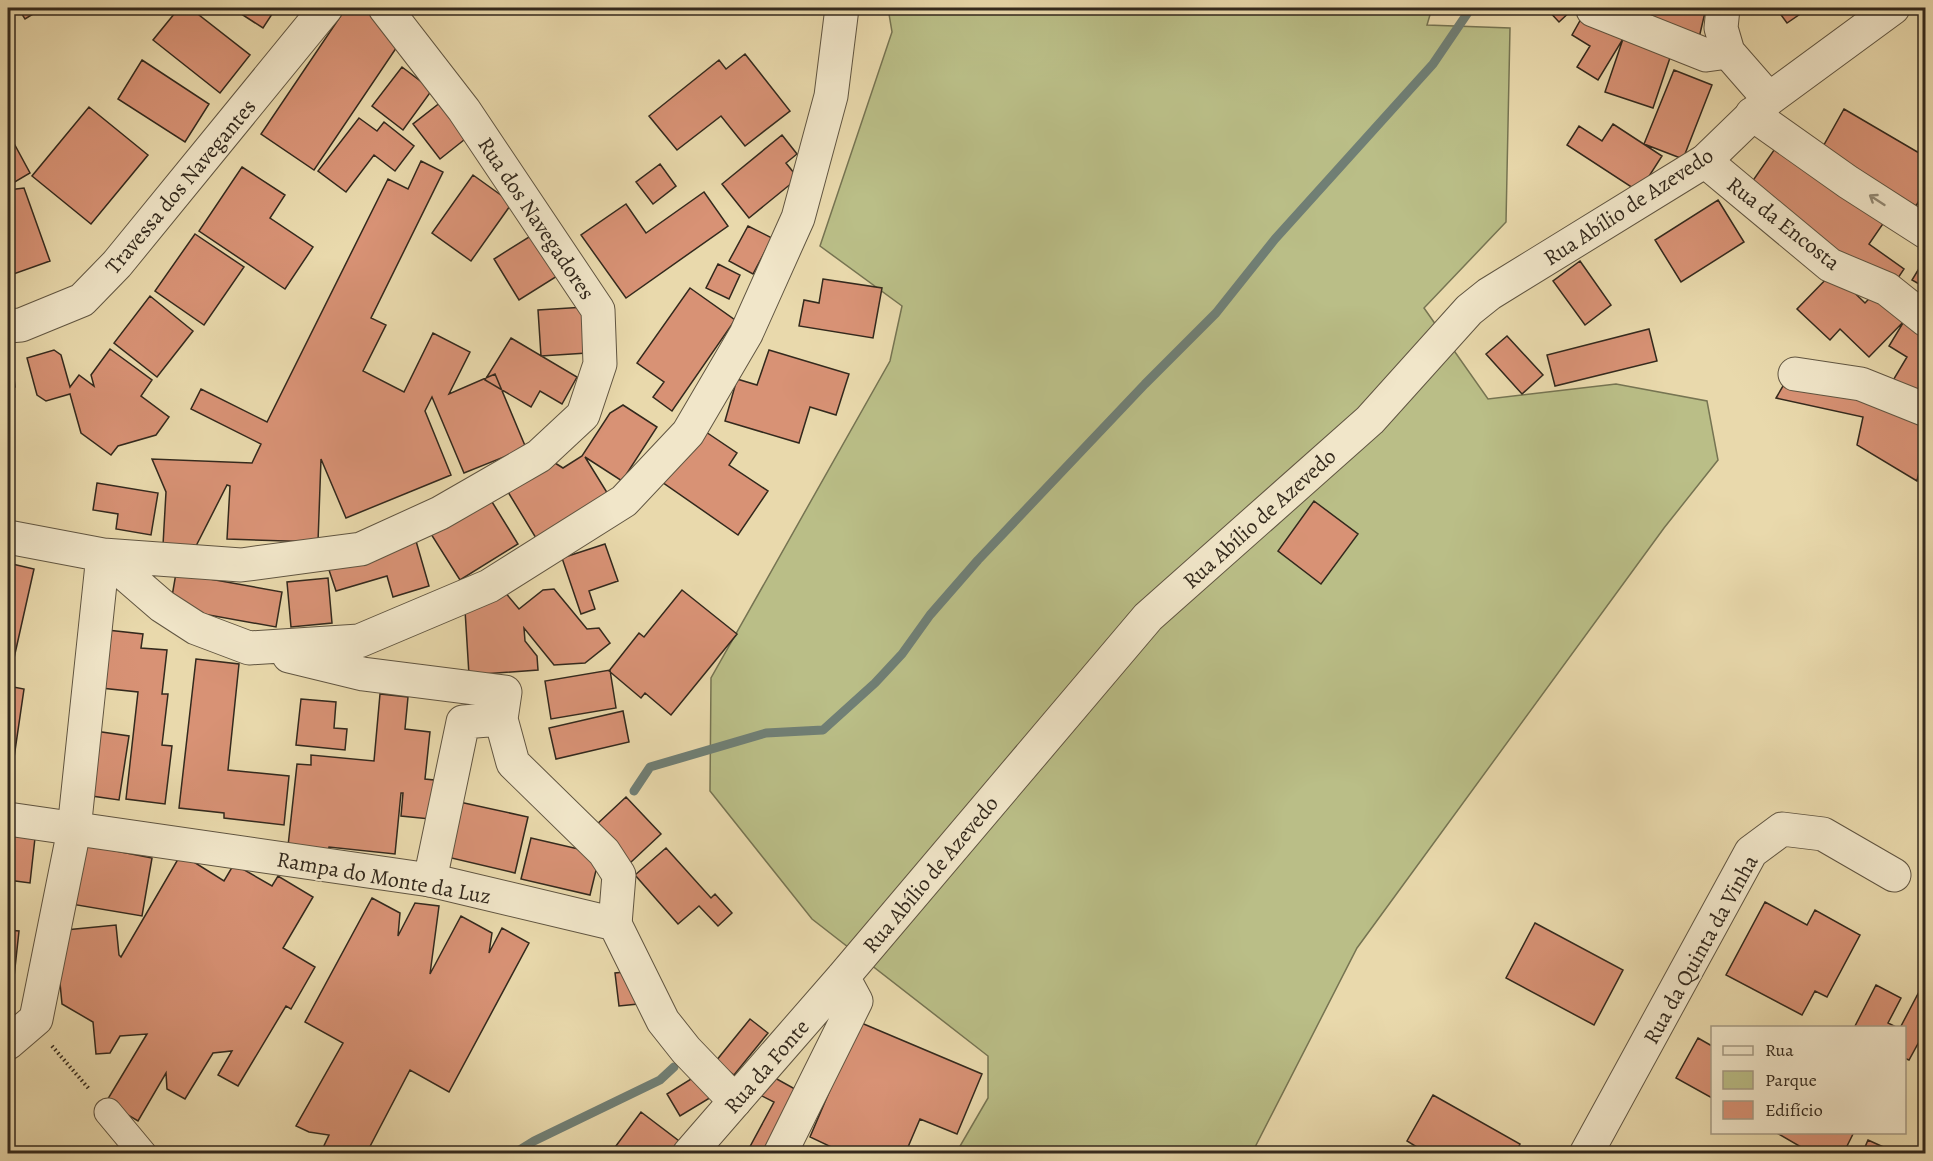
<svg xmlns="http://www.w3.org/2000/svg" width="1933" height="1161" font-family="Alegreya,serif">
<rect width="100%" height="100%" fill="#e9d9ac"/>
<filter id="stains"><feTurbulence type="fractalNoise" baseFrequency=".00333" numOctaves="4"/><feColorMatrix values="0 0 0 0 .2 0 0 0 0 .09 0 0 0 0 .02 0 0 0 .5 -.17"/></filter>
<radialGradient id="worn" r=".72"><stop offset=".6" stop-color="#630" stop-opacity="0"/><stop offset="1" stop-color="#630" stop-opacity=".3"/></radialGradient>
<path fill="#babe87" stroke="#767452" stroke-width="1.5" d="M888,8H1432L1427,25L1510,28L1506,222L1424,308L1488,399L1616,384L1707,401L1718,460L1664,528L1357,948L1252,1153H956L988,1098V1056L812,919L710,791L711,678L890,361L902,306L820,246L892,32Z"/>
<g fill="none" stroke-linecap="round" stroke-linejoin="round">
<path stroke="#707f75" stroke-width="9" d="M634,791L650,767L766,733L823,730L875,683L902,654L930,615L978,560L1145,384L1216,313L1275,239L1433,64L1471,8
M513,1154L534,1141L660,1080L674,1067"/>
</g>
<path fill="#d89275" stroke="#33291d" stroke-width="1.5" d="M18,8H43L25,19Z
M179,8H190L250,55L220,93L153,40Z
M232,8H276L263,28Z
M346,8H371L407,32L314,170L261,134Z
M1546,8H1574L1559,22Z
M1604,8H1706L1699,38Z
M1776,8H1809L1787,23Z
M1586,10L1626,34L1598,80L1577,67L1590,46L1572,35Z
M1625,33L1673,49L1653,108L1605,92Z
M745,54L790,111L745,146L721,116L677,150L649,116L719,60L726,69Z
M142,60L209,104L185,142L118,99Z
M402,67L432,90L403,130L372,106Z
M1674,70L1712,85L1683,159L1644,144Z
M441,102L469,136L440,159L413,124Z
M89,107L148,155L91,224L32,176Z
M1844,109L1926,157V189L1916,206L1820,152Z
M359,118L377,131L384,122L414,146L395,171L374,155L346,192L318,171Z
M1613,124L1662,156L1639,192L1567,145L1579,126L1602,141Z
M782,135L797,154L786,163L798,178L749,218L722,184Z
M10,136L30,173L8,186V137Z
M1781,140L1889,215L1869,244L1904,269L1890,290L1745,192Z
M421,161L443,172L371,318L386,325L363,371L404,392L433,333L470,352L449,394L495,374L526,448L464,473L432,397L425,411L451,475L346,518L321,459L318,542L227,539L230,486L227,485L196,546L163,545L166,492L152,459L252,463L261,444L191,409L201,389L267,422L388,179L408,189Z
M660,164L676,186L653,204L636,182Z
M242,167L285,195L270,218L313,247L285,289L199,231Z
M473,175L512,203L471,261L432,233Z
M24,188L50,261L8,276V190Z
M704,192L728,226L626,298L581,235L626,204L646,233Z
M1926,194V218L1916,213Z
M1718,200L1744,242L1681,282L1655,240Z
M748,226L772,238L753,274L729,261Z
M537,232L562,273L519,300L494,259Z
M195,234L244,267L204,325L155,291Z
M1926,257V288L1912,280Z
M1580,261L1611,305L1585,325L1553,281Z
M718,264L740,275L729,299L706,288Z
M1833,272L1865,303L1883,284L1912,313L1869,357L1840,329L1830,340L1797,309Z
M823,279L882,288L873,338L799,326L804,300L819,303Z
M690,288L735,320L672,411L653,397L664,382L637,363Z
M150,296L193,331L157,377L114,343Z
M585,307L587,353L541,356L538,310Z
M1906,318L1926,330V439L1917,481L1857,445L1863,417L1776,398L1790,374L1885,394L1907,357L1889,346Z
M1649,329L1657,361L1555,386L1547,355Z
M1507,336L1543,375L1522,394L1486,354Z
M511,338L577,377L562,404L540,391L531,407L485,380Z
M110,349L152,380L141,396L169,417L156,435L118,446L111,455L81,433L70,394L46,401L37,395L27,358L54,350L61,355L70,387L79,375L94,386L91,375Z
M769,350L849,374L836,415L810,407L799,443L725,421L737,379L757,385Z
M12,361L15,387L8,389V362Z
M623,405L657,427L622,481L585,457L611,499L539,543L508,492L555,463L563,468L582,456L610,413Z
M700,428L737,453L729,465L768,491L738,535L662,482Z
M1926,470V488L1919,485Z
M97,483L158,493L151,535L116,529L118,514L93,510Z
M489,497L518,544L460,580L431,534Z
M1314,501L1358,534L1321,584L1278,551Z
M416,541L429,586L393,597L387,576L336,591L328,567Z
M605,544L618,581L589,591L595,609L581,614L562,558Z
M8,563L34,569L10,676H8Z
M176,573L282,592L276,627L170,608Z
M328,578L332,623L291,627L287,582Z
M554,589L587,629L599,628L610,643L585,663L554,665L524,628L525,641L537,656L538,670L469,675L465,610L504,591L519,609L543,590Z
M682,590L737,634L671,715L645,693L641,698L609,671L639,633L644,637Z
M107,630L143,634L141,648L167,650L162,694H168L162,745L172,746L165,804L126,799L138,692L101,688Z
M196,659L239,664L228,770L289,776L284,825L224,818V813L179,808Z
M610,670L616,708L551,719L545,681Z
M8,686L24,689L9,792H8Z
M380,694L408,697L405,729L430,732L425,779L434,780L430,819L401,816L403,793H401L395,854L329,847L328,850L288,846L297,764L311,765V755L374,761Z
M301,699L336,702L334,728L347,729L345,750L296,745Z
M623,711L629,742L556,759L549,728Z
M95,731L129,736L119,800L85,795Z
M626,797L661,834L630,863L595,826Z
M455,801L528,817L515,873L443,856Z
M8,835L35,838L30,883L8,880Z
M531,838L600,854L590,895L521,879Z
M75,843L152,858L142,916L65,903Z
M666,848L711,898L715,894L732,913L718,926L699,906L678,924L635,875Z
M181,854L224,881L234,864L272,886L278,876L313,897L283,948L315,967L291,1009L286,1006L238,1086L218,1075L232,1051L213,1053L185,1099L167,1089L166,1073L138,1121L106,1102L147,1034L120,1036L110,1053L96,1054L93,1022L62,1004L55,931L116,925L119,955L121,957Z
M372,898L400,913L398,936L415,903L439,906L430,974L461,916L492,933L489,953L502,928L529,943L449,1092L410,1070L366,1154H320L329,1135L309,1132L296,1126L343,1043L305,1022Z
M1765,902L1807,925L1815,910L1860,935L1827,997L1815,991L1802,1015L1726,975Z
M1535,923L1623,970L1594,1025L1506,978Z
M8,930L19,931L14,977H8Z
M635,971L638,1004L619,1006L615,973Z
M1876,985L1901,998L1888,1023L1898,1028H1854Z
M1921,988L1926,991V1029L1909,1060L1904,1058V1028H1900Z
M750,1019L768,1033L734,1075L716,1061Z
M859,1022L982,1074L957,1134L920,1119L905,1154H846L810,1137Z
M1698,1038L1712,1046V1098L1676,1078Z
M766,1073L804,1094L773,1154H746L774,1102L756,1093Z
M699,1074L713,1096L680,1116L667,1094Z
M1433,1095L1520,1144L1515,1154H1428L1407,1141Z
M641,1112L683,1144L676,1154H610Z
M1775,1132H1854L1843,1154H1813Z
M1926,1133V1154H1916Z
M1868,1140L1890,1150L1889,1154H1862Z"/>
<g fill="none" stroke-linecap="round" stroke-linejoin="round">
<defs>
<path id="pedestrian" d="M108,1112L143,1154"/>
<path id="minor" d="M1593,10L1706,55L1728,52
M1752,114L1848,182L1926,232
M1705,161L1830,265L1887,289L1926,320
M8,326L21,325L82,300L117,264L326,8
M1795,374L1861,384L1926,410
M8,537L103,555L241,565L361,549L440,513L539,456L583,415L600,364L598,310L464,110L385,8
M103,555L162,606L196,628L249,648L359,641L489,586L624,501L688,433L746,334L798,218L831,96L842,8
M289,656L363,674L505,692L501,719L513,763L604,852L619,875L615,924
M430,880L463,722L501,719
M8,1043L36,1019L74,830L103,555
M689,1154L735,1101
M1586,1154L1751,852L1782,829L1823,834L1894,875"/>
<path id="tertiary" d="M1723,8L1721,28L1728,52L1769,99
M8,819L430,880L615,924L663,1021L686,1050L735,1101L843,977L1148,617L1370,420L1469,310L1489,294L1705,161L1769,99L1893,8
M780,1154L856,1001L843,977"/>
</defs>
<use href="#pedestrian" stroke="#605541" stroke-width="29"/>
<use href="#minor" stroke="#605541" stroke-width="35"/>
<use href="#tertiary" stroke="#605541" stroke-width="35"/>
<path stroke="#33291d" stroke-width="4" stroke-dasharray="1.5 3" stroke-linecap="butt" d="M52,1046L90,1090"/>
<use href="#pedestrian" stroke="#f1e6c9" stroke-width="27"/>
<use href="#minor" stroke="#f1e6c9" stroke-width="33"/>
<use href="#tertiary" stroke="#f1e6c9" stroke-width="33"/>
</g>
<defs><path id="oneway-shaft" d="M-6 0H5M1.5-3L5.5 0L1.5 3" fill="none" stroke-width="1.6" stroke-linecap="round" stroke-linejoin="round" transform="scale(1.5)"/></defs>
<use stroke="#928873" href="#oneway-shaft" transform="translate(1877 200) rotate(-147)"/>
<g text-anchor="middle" stroke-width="4.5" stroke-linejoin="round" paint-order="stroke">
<g font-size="22" fill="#33291d" stroke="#f1e6c9">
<text transform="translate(180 186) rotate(-50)" y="8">Travessa dos Navegantes</text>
<text transform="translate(1628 206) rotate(-33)" y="8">Rua Abílio de Azevedo</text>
<text transform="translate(537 218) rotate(56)" y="8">Rua dos Navegadores</text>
<text transform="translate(1784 223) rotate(38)" y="8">Rua da Encosta</text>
<text transform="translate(1259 518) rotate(-42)" y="8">Rua Abílio de Azevedo</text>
<text transform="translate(930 874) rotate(-50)" y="8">Rua Abílio de Azevedo</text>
<text transform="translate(384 877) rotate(10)" y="8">Rampa do Monte da Luz</text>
<text transform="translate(1700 949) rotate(-61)" y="8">Rua da Quinta da Vinha</text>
<text transform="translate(766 1066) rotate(-49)" y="8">Rua da Fonte</text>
</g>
</g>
<rect width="1933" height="1161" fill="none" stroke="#e9d9ac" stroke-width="30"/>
<rect x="9" y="9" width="1915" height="1143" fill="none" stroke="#33291d" stroke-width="3"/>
<rect x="15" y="15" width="1903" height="1131" fill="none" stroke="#33291d" stroke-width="1.5"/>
<rect x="1711" y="1026" width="195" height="108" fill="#f1e6c9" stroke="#a59a84" stroke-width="1.5"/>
<rect x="1723" y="1046" width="30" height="9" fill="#f1e6c9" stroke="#a59a84" stroke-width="1.5"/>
<text x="1765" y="1056" font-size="18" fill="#33291d">Rua</text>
<rect x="1723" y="1071" width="30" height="18" fill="#babe87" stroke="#a59a84" stroke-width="1.5"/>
<text x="1765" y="1086" font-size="18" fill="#33291d">Parque</text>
<rect x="1723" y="1101" width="30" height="18" fill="#d89275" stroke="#a59a84" stroke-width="1.5"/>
<text x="1765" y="1116" font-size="18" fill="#33291d">Edifício</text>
<rect width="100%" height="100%" filter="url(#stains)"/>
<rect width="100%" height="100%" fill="url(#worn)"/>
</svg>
